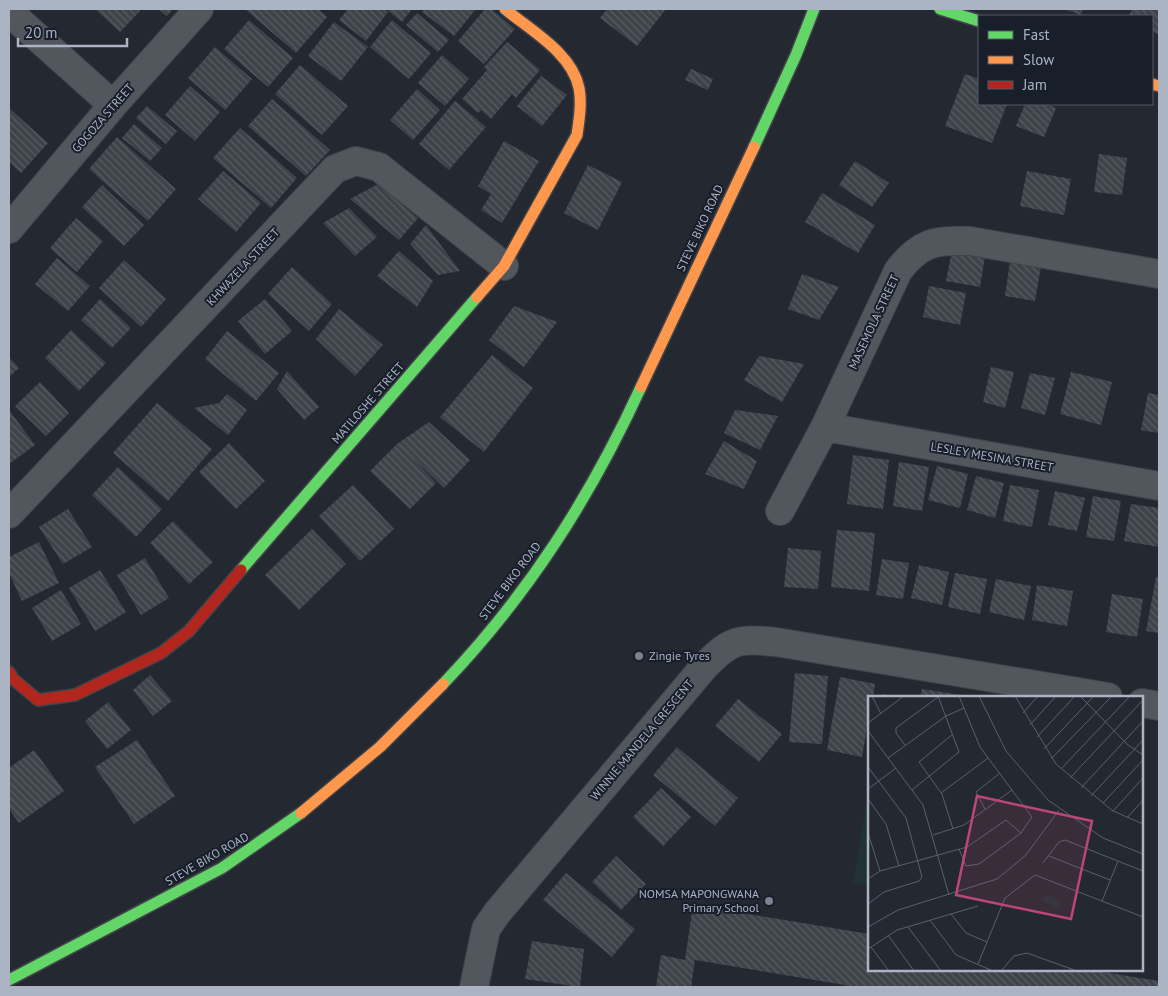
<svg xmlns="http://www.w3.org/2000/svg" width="1168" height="996" font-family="'PT Sans',sans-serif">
<defs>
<pattern id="building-back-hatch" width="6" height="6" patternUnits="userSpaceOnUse" patternTransform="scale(1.25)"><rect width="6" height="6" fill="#3e4249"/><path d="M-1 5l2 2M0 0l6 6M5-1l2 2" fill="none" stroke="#575b62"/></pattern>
</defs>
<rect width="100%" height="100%" fill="#242830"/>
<path fill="#213235" d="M866,805L869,806V886L853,883Z"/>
<path fill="url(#building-back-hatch)" d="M95,9H138L140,11L120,32Z
M158,9H173L167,16Z
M245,9H318L327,17L296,53Z
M348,9H383L388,12L366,41L339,20Z
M386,9H412L402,22Z
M425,9H476L454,36L422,12Z
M485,9H491L515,29L484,64L458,41Z
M607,9H666L637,46L600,18Z
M1064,9H1083L1081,15Z
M1132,9H1159V35L1152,31V16H1129Z
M417,13L449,40L438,52L406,25Z
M249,20L293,58L268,87L224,49Z
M392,20L431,53L409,79L370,47Z
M334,22L368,47L341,81L308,56Z
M507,42L540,70L516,98L512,94L491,119L481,110L478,113L462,99L487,70L484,67Z
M215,47L252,79L225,110L188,78Z
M442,55L469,79L445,106L418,83Z
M300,65L348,106L322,135L275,94Z
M691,69L713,79L708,90L685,80Z
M965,74L979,79V104H1007L992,143L945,126Z
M541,76L567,95L542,126L517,106Z
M190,86L220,112L195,141L165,115Z
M417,89L440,110L413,140L390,120Z
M272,99L330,150L306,176L248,126Z
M455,101L486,127L449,170L419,144Z
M1025,104H1045L1056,108L1044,137L1016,126Z
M147,106L177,131L166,144L136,118Z
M9,108L48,143L21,173L9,162Z
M134,124L162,148L150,161L122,138Z
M240,128L297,178L271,208L213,158Z
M117,137L176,189L148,221L89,169Z
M504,141L539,161L502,223L481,210L491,194L478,186Z
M1099,154L1127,158L1122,195L1094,192Z
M855,161L889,183L872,207L839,185Z
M588,165L622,182L598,230L564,213Z
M223,171L261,203L236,232L198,199Z
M1027,171L1071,179L1064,215L1020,206Z
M378,184L418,218L399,240L350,199Z
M102,185L144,225L124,246L82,207Z
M822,193L875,225L858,253L805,222Z
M349,208L377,237L355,256L323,223Z
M76,218L103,241L77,272L50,248Z
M426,225L460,271L438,275L410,244Z
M952,250L985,256L980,287L946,281Z
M399,251L433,281L417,307L377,276Z
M57,258L90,286L68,311L35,284Z
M124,260L166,299L141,327L99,288Z
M1010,261L1041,266L1035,301L1005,296Z
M292,267L332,304L309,331L268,294Z
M802,274L839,287L819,320L788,309Z
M929,286L966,293L960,325L923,317Z
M100,299L131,328L112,348L81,320Z
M265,299L292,331L265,354L238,321Z
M514,306L557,322L524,367L489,340Z
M339,309L383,345L355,376L316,339Z
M71,330L106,363L79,391L45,358Z
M227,331L279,373L256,401L205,359Z
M492,355L533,388L484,452L440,417Z
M759,356L804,364L782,402L744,380Z
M9,357L19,368L9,377Z
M991,367L1014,372L1005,408L983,402Z
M287,371L319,407L304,420L277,389Z
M1071,372L1112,382L1101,425L1060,414Z
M1030,373L1055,378L1045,415L1021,408Z
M40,382L69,413L46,436L15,406Z
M1148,393L1159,395V433L1141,430Z
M227,394L247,410L228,435L194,408L219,403Z
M157,403L212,449L168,501L113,453Z
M9,410L35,445L9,464Z
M735,410L778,416L760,450L724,433Z
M429,422L470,460L444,488L413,458L436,483L410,509L370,471L397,444Z
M724,441L757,461L744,489L705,474Z
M229,443L265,481L236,509L199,472Z
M853,455L889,460L883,509L847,504Z
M899,462L929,467L922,511L893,506Z
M937,466L968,474L960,508L928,500Z
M118,467L162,509L136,537L92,495Z
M976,476L1004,483L995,518L967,510Z
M353,485L394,529L360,561L319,516Z
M1010,485L1039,490L1032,527L1003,521Z
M1055,491L1085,498L1077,531L1048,525Z
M1093,496L1121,501L1114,541L1086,537Z
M1131,504L1159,508V547L1124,541Z
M68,509L92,547L63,564L39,527Z
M173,521L213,562L189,584L150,543Z
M312,529L346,564L299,610L265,575Z
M837,530L875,533L869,591L831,587Z
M39,542L59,583L22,601L9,573V557Z
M788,548L821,551L818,589L784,587Z
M145,558L169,598L141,615L117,575Z
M882,559L909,563L903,599L876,595Z
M919,565L949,572L942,605L911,598Z
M100,570L126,612L95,631L69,588Z
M955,573L987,579L980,614L948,607Z
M1156,577H1159V633L1146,631Z
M996,579L1031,586L1024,620L989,612Z
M1037,585L1073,591L1067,626L1032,620Z
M61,590L81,624L52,641L32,608Z
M1112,594L1143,599L1137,637L1106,632Z
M795,673L828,676L822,744L789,742Z
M150,675L172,701L153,716L133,690Z
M840,677L875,684L873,697H869V717L862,757L827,750Z
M922,689L968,696V697H920Z
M883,694L897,696V697H882Z
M738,699L782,734L759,762L715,726Z
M108,702L131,730L107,749L85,721Z
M137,740L175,796L134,824L95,767Z
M677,747L738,798L715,826L653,775Z
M34,750L64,791L19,823L9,809V768Z
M661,788L691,817L663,846L633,817Z
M616,856L646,884L621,910L592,882Z
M566,873L635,929L612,957L543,900Z
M693,905L869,934V970H1091L1159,981L1158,987H844L845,985L695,960L691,987H656L661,955L685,960Z
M532,941L584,949L580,987L525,979Z"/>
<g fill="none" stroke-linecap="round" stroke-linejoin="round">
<defs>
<path id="street" d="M9,12L113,105
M9,229L113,105L199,9
M825,427L1159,486
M780,511L825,427L898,271C920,242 935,240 970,241L1159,274
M9,514L335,169L356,161L379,167L504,266
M1142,703L1159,706
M474,987L486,929L497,913L704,667C730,640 738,638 776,642L1108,697"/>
<path id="fast" d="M940,9L979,21
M754,147L796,55L814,9
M241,570L477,297
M443,684C528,595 590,498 641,387
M9,980L222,868L301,813"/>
<path id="slow" d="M1152,84L1159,86
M477,297L504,266L577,135C579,120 582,104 579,88C572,53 530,30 505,9
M641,387L754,147
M301,813L380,747L443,684"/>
<path id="jam" d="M9,672L13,679L38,700L75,695L161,653L189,631L241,570"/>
</defs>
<use href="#street" stroke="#404349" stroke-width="30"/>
<use href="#fast" stroke="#404349" stroke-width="14"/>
<use href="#slow" stroke="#404349" stroke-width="14"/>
<use href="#jam" stroke="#404349" stroke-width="14"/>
<use href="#street" stroke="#52575e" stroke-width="28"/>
<use href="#fast" stroke="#63d668" stroke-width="11"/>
<use href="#slow" stroke="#ff974d" stroke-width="11"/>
<use href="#jam" stroke="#b3261e" stroke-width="11"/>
</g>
<g fill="#7c8390" stroke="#181e2a" stroke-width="2">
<circle cx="639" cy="656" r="5"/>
<circle cx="769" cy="901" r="5"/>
</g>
<g text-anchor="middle" stroke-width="4" stroke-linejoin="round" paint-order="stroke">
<g font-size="12" fill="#abb4c3" stroke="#181e2a">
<text transform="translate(103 118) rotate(-49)" y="4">GOGOZA STREET</text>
<text transform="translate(700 228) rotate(-65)" y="4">STEVE BIKO ROAD</text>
<text transform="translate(243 267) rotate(-47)" y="4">KHWAZELA STREET</text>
<text transform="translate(874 322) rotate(-65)" y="4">MASEMOLA STREET</text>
<text transform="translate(368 403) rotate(-49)" y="4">MATILOSHE STREET</text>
<text transform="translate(992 457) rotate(10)" y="4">LESLEY MESINA STREET</text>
<text transform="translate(510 581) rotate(-53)" y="4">STEVE BIKO ROAD</text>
<text transform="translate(642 740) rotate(-50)" y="4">WINNIE MANDELA CRESCENT</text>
<text transform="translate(207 859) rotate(-30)" y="4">STEVE BIKO ROAD</text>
</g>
<g font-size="12" fill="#abb4c3" stroke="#181e2a" text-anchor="start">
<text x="649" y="660">Zingie Tyres</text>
<text x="759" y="898" text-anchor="end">NOMSA MAPONGWANA<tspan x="759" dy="14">Primary School</tspan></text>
</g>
</g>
<g transform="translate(868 696)">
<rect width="275" height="275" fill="#242830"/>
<path d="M177,198L193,204L190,212L174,205Z" fill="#213235"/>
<path fill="none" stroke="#5a606b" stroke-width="1" d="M4,0L13,18M91,0L112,51L164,121L153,137L111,168L98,170L91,153M111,0L138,55L180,104L235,142L275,158M147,0L188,68L245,115L275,128M212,0L260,49L275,59M155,17L170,0M0,27L36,0M162,29L188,0M0,35L55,109L81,199M169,41L207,0M37,49L28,37V32L70,1M176,53L226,0M20,62L78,20L96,12M183,63L244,0M0,71L38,122L54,181L51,185L16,196L0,208M193,73L262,0M202,82L275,4M213,92L275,25M0,93L28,72M44,94L91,56L70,0M73,97L120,62M223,100L275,44M0,103L18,128L31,170M235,107L275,64M117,113L108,96L132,77M245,115L275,82M259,122L275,104M85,133L74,98L51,66L85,38M0,137L12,175M65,139L96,129L144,94M181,160L242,184M175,167L191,146L197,144L275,175M0,183L12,175L99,151L138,124L153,137M234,205L250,165M83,218L98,237L119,246M62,224L88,259L125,275M0,231L30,214L129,183L158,159L191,114M40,231L73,275M20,239L46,275M3,251L21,275M0,253L29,234L110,210M110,268L137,202L167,179L275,221M133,275L146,260L159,257L209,275"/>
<path fill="#bb477a" fill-opacity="0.15" stroke="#bb477a" stroke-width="2.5" d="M109,100L224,125L203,223L88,199Z"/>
<rect width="275" height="275" fill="none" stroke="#abb4c3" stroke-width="2.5"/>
</g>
<rect width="1168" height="996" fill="none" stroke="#abb4c3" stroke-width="20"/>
<rect x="978" y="15" width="175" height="90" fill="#181e2a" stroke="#535a67"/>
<rect x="988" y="31" width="25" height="8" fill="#63d668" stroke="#535a67"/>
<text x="1023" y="40" font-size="15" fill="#abb4c3">Fast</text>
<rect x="988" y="56" width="25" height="8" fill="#ff974d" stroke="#535a67"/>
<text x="1023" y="65" font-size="15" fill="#abb4c3">Slow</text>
<rect x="988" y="81" width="25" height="8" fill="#b3261e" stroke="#535a67"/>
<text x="1023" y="90" font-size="15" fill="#abb4c3">Jam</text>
<path d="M18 38v8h109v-8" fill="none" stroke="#abb4c3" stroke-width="2.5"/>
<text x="25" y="38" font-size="15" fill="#abb4c3" stroke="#181e2a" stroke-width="4" paint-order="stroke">20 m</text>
</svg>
